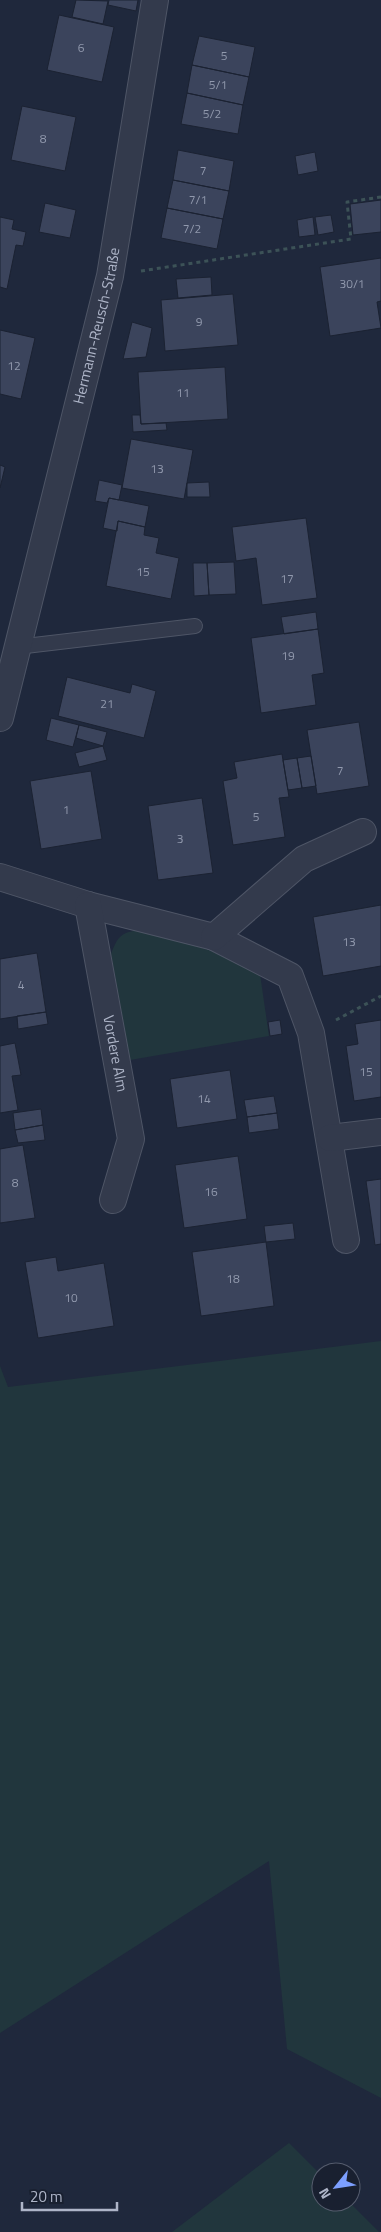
<svg xmlns="http://www.w3.org/2000/svg" width="381" height="2232" font-family="'Titillium Web',sans-serif">
<rect width="100%" height="100%" fill="#1f283c"/>
<path fill="#21363d" d="M141,930L226,955L260,974L269,1036L130,1060L111,954C118,936 121,932 141,930Z
M381,1341V2098L287,2049L269,1861L0,2033V1366L8,1387Z
M289,2143L321,2175V2202H349L379,2232H172Z"/>
<path fill="#3b445c" stroke="#1b2232" d="M76,0L108,1L103,24L72,17Z
M109,0H138L136,11L108,5Z
M59,15L114,27L102,82L47,70Z
M199,36L255,47L249,77L192,65Z
M192,65L249,77L243,105L187,93Z
M187,93L243,105L238,134L181,124Z
M22,106L76,117L65,171L11,160Z
M178,150L234,161L229,191L173,180Z
M315,152L318,171L298,175L295,156Z
M173,180L229,191L223,219L167,208Z
M381,200V232L353,235L350,204Z
M45,203L76,210L70,238L39,232Z
M167,208L223,219L217,249L161,238Z
M331,215L334,232L318,235L315,217Z
M0,217L14,220L12,229L26,232L23,246L16,245L7,289L0,287Z
M313,217L315,235L299,237L297,220Z
M381,258V301L377,302L381,328L330,336L320,267Z
M211,277L212,295L178,298L176,279Z
M233,294L238,345L165,351L161,300Z
M132,322L152,328L146,357L123,359Z
M0,330L35,338L21,399L0,394Z
M225,367L228,419L141,424L138,372Z
M132,415H140L141,424L166,423L167,430L133,432Z
M131,439L193,450L184,499L122,488Z
M0,465L5,467L0,488Z
M99,480L122,485L119,500L109,498L107,503L95,501Z
M209,482L210,497H187V483Z
M109,498L149,506L145,527L118,521L117,531L103,528Z
M306,518L317,598L262,605L256,558L236,561L232,527Z
M118,521L145,527L144,535L159,538L156,553L179,558L171,599L106,586Z
M234,562L236,594L209,595L207,563Z
M193,563H207L209,595L194,596Z
M316,612L318,629L284,634L281,617Z
M318,629L324,673L312,675L316,705L261,713L251,638Z
M67,677L130,693L132,684L156,691L144,738L58,716Z
M51,718L79,725L73,747L46,740Z
M359,722L369,786L317,794L307,730Z
M79,725L107,732L103,746L76,738Z
M103,746L107,760L79,767L75,753Z
M282,754L289,797L279,798L285,837L233,845L223,781L237,778L234,762Z
M311,756L316,786L302,788L297,758Z
M297,758L302,788L288,790L283,760Z
M91,771L102,839L41,849L30,781Z
M202,798L213,873L158,880L148,806Z
M381,905V966L323,976L313,917Z
M37,953L46,1012L0,1019V959Z
M46,1012L48,1024L18,1029L17,1016Z
M280,1020L282,1034L270,1036L268,1022Z
M381,1020V1097L354,1101L346,1046L358,1044L355,1024Z
M15,1043L21,1075L12,1076L18,1110L0,1113V1046Z
M230,1070L237,1119L177,1128L170,1079Z
M274,1096L277,1113L247,1117L244,1100Z
M41,1109L43,1125L15,1130L13,1113Z
M277,1113L279,1129L249,1133L247,1117Z
M43,1125L45,1140L18,1143L15,1130Z
M23,1145L35,1218L0,1223V1149Z
M238,1156L247,1219L184,1228L175,1165Z
M381,1179V1244L375,1245L366,1181Z
M293,1223L295,1239L266,1242L264,1226Z
M266,1242L274,1306L201,1316L192,1252Z
M56,1257L58,1271L104,1263L114,1326L38,1338L25,1262Z"/>
<g fill="none" stroke-linecap="round" stroke-linejoin="round">
<defs>
<path id="lane" d="M17,647L195,626"/>
<g id="street">
<path id="s1" d="M0,718L110,276L155,0"/>
<path d="M0,877L88,905L214,937L290,976L311,1033L346,1240"/>
<path id="s2" d="M88,905L131,1139L113,1200"/>
<path d="M214,937L304,859L363,832"/>
<path d="M330,1138L381,1132"/>
</g>
</defs>
<use href="#lane" stroke="#4e5566" stroke-width="16"/>
<use href="#street" stroke="#4e5566" stroke-width="28"/>
<path stroke="#3c5257" stroke-width="3" stroke-dasharray="4 4" stroke-linecap="butt" d="M141,271L351,239L347,202L381,197
M336,1020L381,996"/>
<use href="#lane" stroke="#333a4c" stroke-width="14"/>
<use href="#street" stroke="#333a4c" stroke-width="26"/>
</g>
<g text-anchor="middle" stroke-width="4" stroke-linejoin="round" paint-order="stroke">
<g font-size="12" fill="#9199ad">
<text x="81" y="52">6</text>
<text x="224" y="60">5</text>
<text x="218" y="89">5/1</text>
<text x="212" y="118">5/2</text>
<text x="43" y="143">8</text>
<text x="203" y="175">7</text>
<text x="198" y="204">7/1</text>
<text x="192" y="233">7/2</text>
<text x="352" y="288">30/1</text>
<text x="199" y="326">9</text>
<text x="14" y="370">12</text>
<text x="183" y="397">11</text>
<text x="157" y="473">13</text>
<text x="143" y="576">15</text>
<text x="287" y="583">17</text>
<text x="288" y="660">19</text>
<text x="107" y="708">21</text>
<text x="340" y="775">7</text>
<text x="66" y="814">1</text>
<text x="256" y="821">5</text>
<text x="180" y="843">3</text>
<text x="349" y="946">13</text>
<text x="21" y="989">4</text>
<text x="366" y="1076">15</text>
<text x="204" y="1103">14</text>
<text x="15" y="1187">8</text>
<text x="211" y="1196">16</text>
<text x="233" y="1283">18</text>
<text x="71" y="1302">10</text>
</g>
<g font-size="15" fill="#aeb5c8" stroke="#192030">
<text dy="5" stroke="none"><textPath href="#s1" startOffset="404">Hermann-Reusch-Straße</textPath></text>
<text dy="5" stroke="none"><textPath href="#s2" startOffset="151">Vordere Alm</textPath></text>
</g>
</g>
<g transform="translate(336 2187) rotate(240)"><circle r="24" fill="#192030" stroke="#555c6d"/>
<path d="M0-4L9 19L0 12L-9 19Z" fill="#7c9fff"/>
<text y="-8" font-size="14" font-weight="bold" text-anchor="middle" fill="#aeb5c8">N</text>
</g>
<path d="M22 2202v8h95v-8" fill="none" stroke="#aeb5c8" stroke-width="2.5"/>
<text x="30" y="2202" font-size="15" fill="#aeb5c8" stroke="#192030" stroke-width="4" paint-order="stroke">20 m</text>
</svg>
